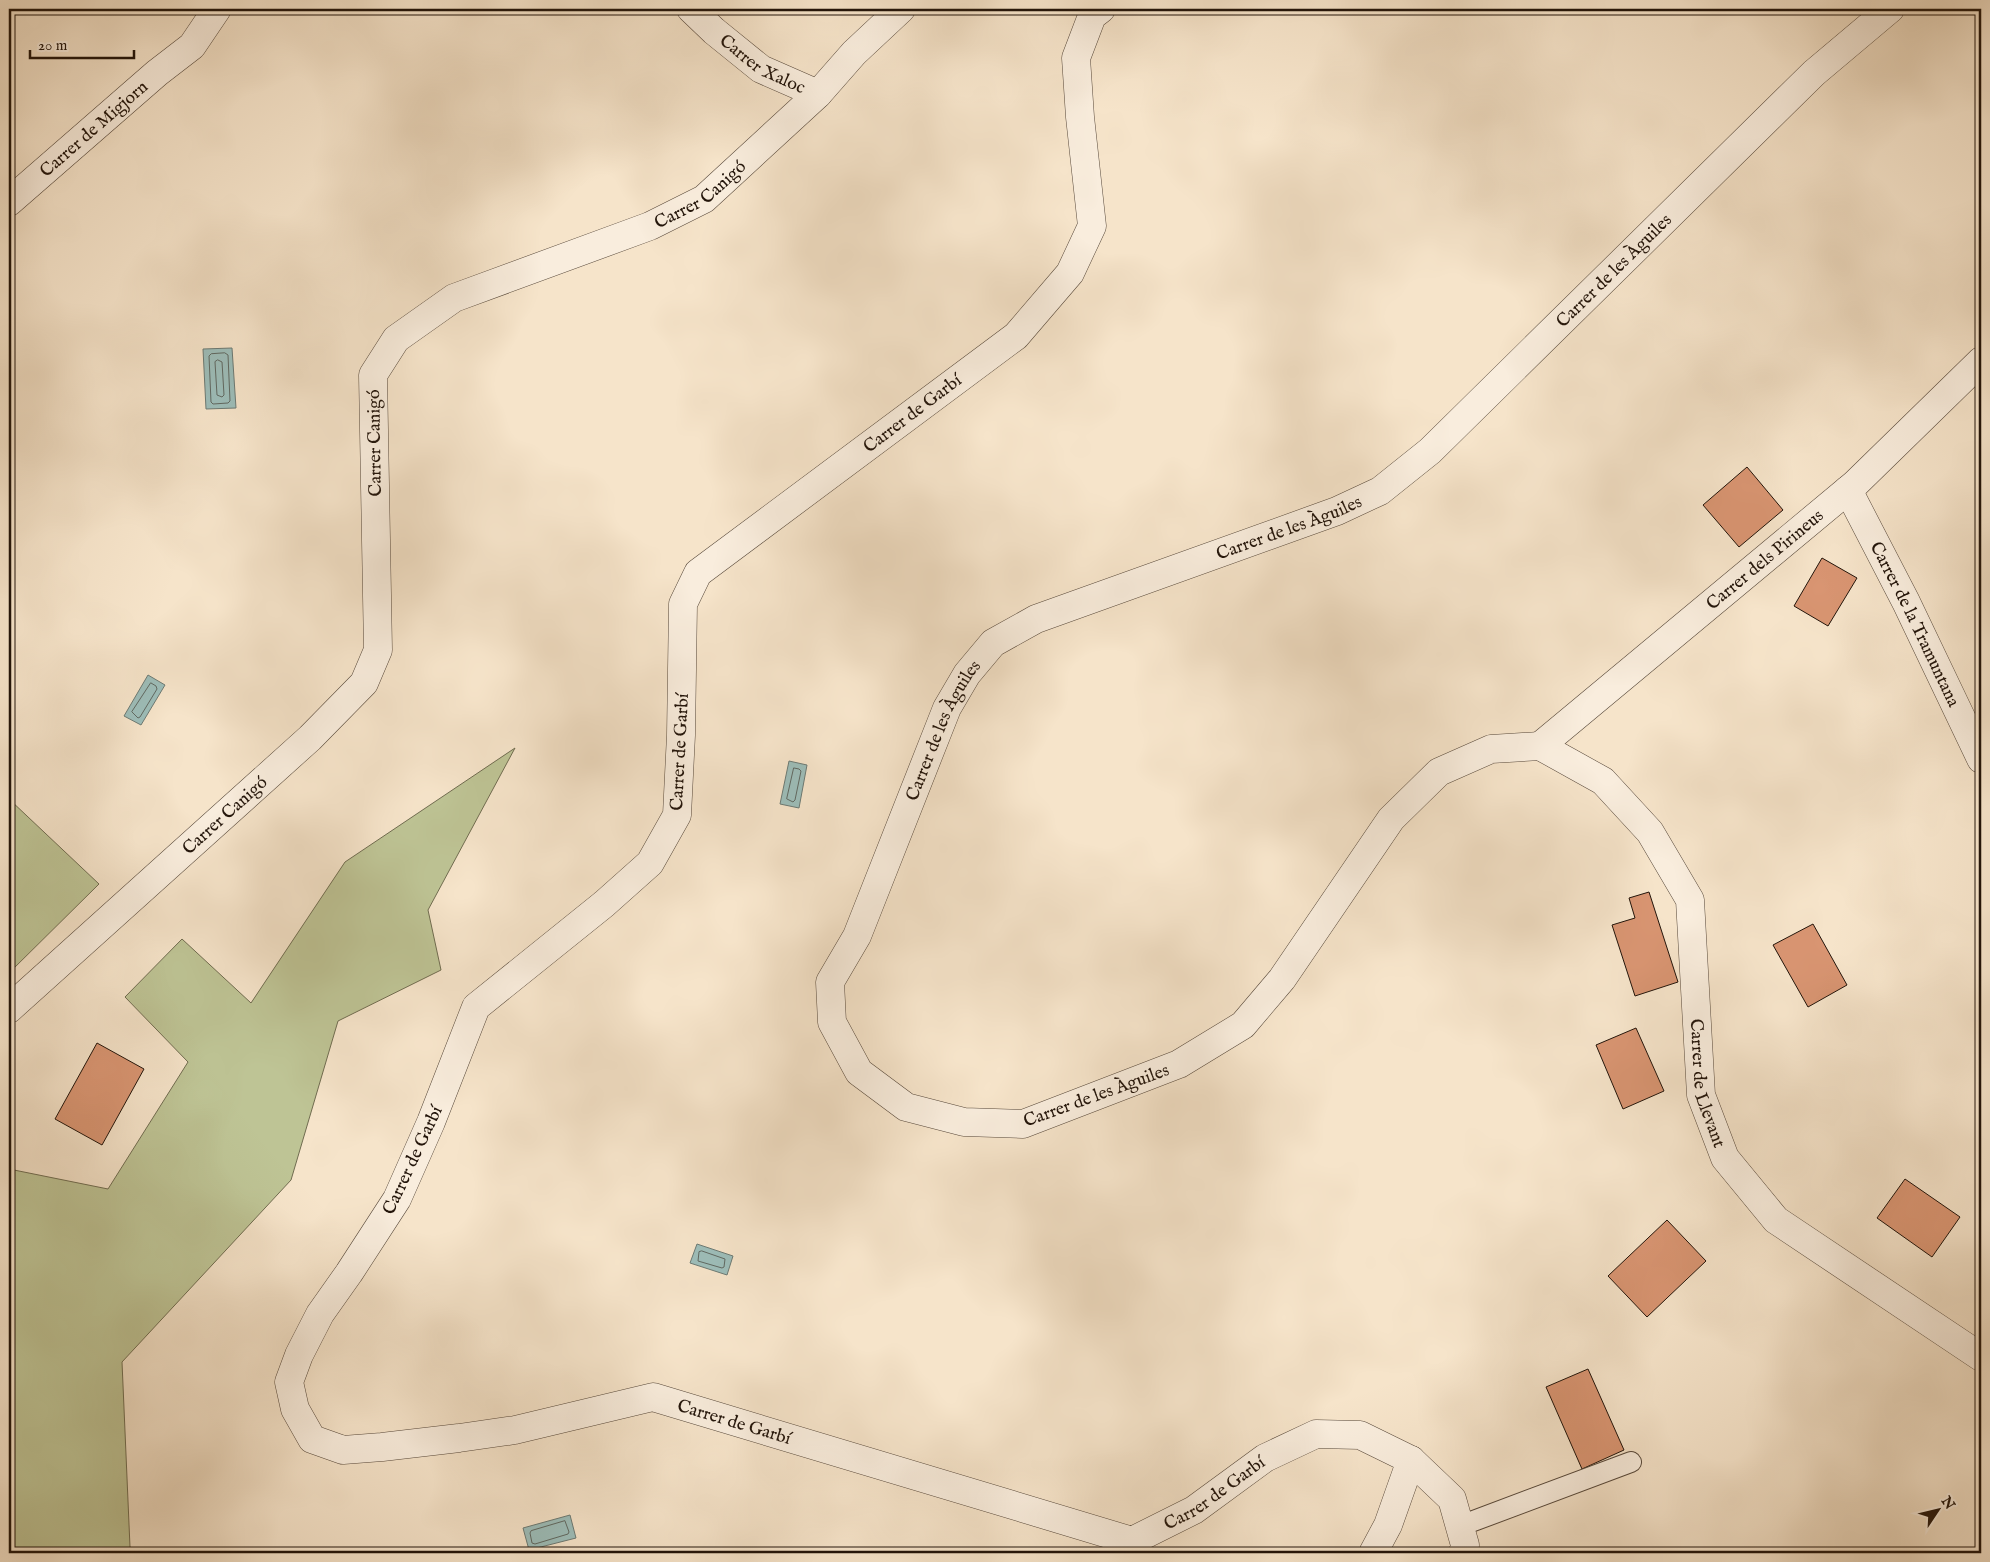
<svg xmlns="http://www.w3.org/2000/svg" width="1990" height="1562" font-family="'IM FELL English',serif">
<rect width="100%" height="100%" fill="#f6e4ca"/>
<filter id="stains"><feTurbulence type="fractalNoise" baseFrequency=".004" numOctaves="4"/><feColorMatrix values="0 0 0 0 .2 0 0 0 0 .09 0 0 0 0 .02 0 0 0 .5 -.17"/></filter>
<radialGradient id="worn" r=".72"><stop offset=".6" stop-color="#630" stop-opacity="0"/><stop offset="1" stop-color="#630" stop-opacity=".3"/></radialGradient>
<path fill="#bec495" stroke="#706c50" d="M515,748L428,910L441,970L338,1021L291,1180L122,1362L130,1547L139,1553H9V1169L108,1189L188,1062L125,997L182,939L251,1003L345,862Z
M9,799L99,884L9,973Z"/>
<path fill="#9dbeba" stroke="#6c7a74" d="M232,348L236,408L206,409L203,349Z
M148,675L165,685L141,725L124,716Z
M789,761L807,765L799,808L780,804Z
M697,1244L733,1256L727,1275L690,1263Z
M570,1515L576,1538L529,1550L523,1528Z"/>
<g fill="none" stroke-linecap="round" stroke-linejoin="round">
<path stroke="#606962" stroke-width="1" d="M225,353L228,355L230,401L228,403L213,404L211,402L209,356L211,354Z
M218,360L222,362L224,395L222,397L217,395L215,362Z
M151,683L156,686L157,689L140,717L138,718L132,712Z
M794,768L799,769L801,771L795,800L793,802L787,799Z
M702,1251L725,1259L724,1267L722,1268L698,1261L699,1252Z
M565,1521L569,1532L568,1534L535,1544L532,1543L530,1533L531,1531Z"/>
</g>
<path fill="#d99572" stroke="#22140a" d="M1747,467L1783,510L1739,547L1703,505Z
M1822,558L1857,578L1828,626L1794,606Z
M1649,892L1678,982L1635,996L1612,925L1635,918L1629,898Z
M1813,924L1847,985L1808,1007L1773,945Z
M1636,1028L1664,1091L1623,1109L1596,1045Z
M97,1043L144,1069L102,1145L55,1119Z
M1905,1179L1960,1217L1932,1257L1877,1218Z
M1667,1220L1706,1261L1647,1317L1608,1276Z
M1588,1369L1624,1450L1582,1469L1546,1387Z"/>
<g fill="none" stroke-linecap="round" stroke-linejoin="round">
<defs>
<path id="service" d="M1460,1526L1631,1462"/>
<g id="minor">
<path id="s1" d="M691,9L714,31L761,69L818,94"/>
<path id="s2" d="M1101,9L1092,16L1076,58L1080,117L1092,226L1070,273L1016,336L698,573L683,604L681,735L677,815L650,863L604,904L476,1007L431,1122L397,1199L349,1273L320,1314L299,1355L289,1382L295,1409L312,1439L343,1450L382,1447L459,1438L515,1430L653,1397L1132,1541L1194,1510L1265,1458L1316,1434L1360,1435L1411,1460L1452,1499L1465,1545L1463,1553"/>
<path id="s3" d="M9,202L157,73L192,46L217,9"/>
<path id="s4" d="M1848,490L1906,602L1981,759"/>
<path id="s5" d="M1540,746L1491,749L1439,772L1391,819L1282,979L1243,1025L1179,1064L1023,1124L964,1122L906,1107L859,1072L832,1022L830,982L857,936L947,708L967,674L993,643L1036,619L1337,511L1380,491L1430,451L1814,73L1890,9"/>
<path id="s6" d="M1540,746L1603,781L1650,832L1690,900L1701,1095L1725,1158L1776,1220L1981,1357"/>
<path id="s7" d="M1540,746L1855,484L1981,361"/>
<path id="s8" d="M9,1009L310,738L364,683L378,650L373,375L396,339L454,298L650,226L704,199L818,94L854,53L901,9"/>
<path d="M1373,1553L1388,1525L1411,1460"/>
</g>
</defs>
<use href="#service" stroke="#57483a" stroke-width="22"/>
<use href="#minor" stroke="#57483a" stroke-width="29"/>
<use href="#service" stroke="#f9eddd" stroke-width="20"/>
<use href="#minor" stroke="#f9eddd" stroke-width="28"/>
</g>
<g text-anchor="middle" stroke-width="5" stroke-linejoin="round" paint-order="stroke">
<g font-size="18" fill="#22140a" stroke="#f9eddd">
<text dy="6" stroke="none"><textPath href="#s1" startOffset="91">Carrer Xaloc</textPath></text>
<text dy="6" stroke="none"><textPath href="#s3" startOffset="112">Carrer de Migjorn</textPath></text>
<text dy="6" stroke="none"><textPath href="#s8" startOffset="1175">Carrer Canigó</textPath></text>
<text dy="6" stroke="none"><textPath href="#s5" startOffset="2060">Carrer de les Àguiles</textPath></text>
<text transform="translate(912 413) rotate(-37)" y="6">Carrer de Garbí</text>
<text transform="translate(374 443) rotate(-91)" y="6">Carrer Canigó</text>
<text dy="6" stroke="none"><textPath href="#s5" startOffset="1640">Carrer de les Àguiles</textPath></text>
<text dy="6" stroke="none"><textPath href="#s7" startOffset="292">Carrer dels Pirineus</textPath></text>
<text dy="6" stroke="none"><textPath href="#s4" startOffset="150">Carrer de la Tramuntana</textPath></text>
<text dy="6" stroke="none"><textPath href="#s5" startOffset="1220">Carrer de les Àguiles</textPath></text>
<text transform="translate(679 752) rotate(-87)" y="6">Carrer de Garbí</text>
<text dy="6" stroke="none"><textPath href="#s8" startOffset="290">Carrer Canigó</textPath></text>
<text dy="6" stroke="none"><textPath href="#s6" startOffset="405">Carrer de Llevant</textPath></text>
<text transform="translate(1096 1095) rotate(-20)" y="6">Carrer de les Àguiles</text>
<text transform="translate(412 1160) rotate(-65)" y="6">Carrer de Garbí</text>
<text dy="6" stroke="none"><textPath href="#s2" startOffset="2199">Carrer de Garbí</textPath></text>
<text dy="6" stroke="none"><textPath href="#s2" startOffset="2710">Carrer de Garbí</textPath></text>
</g>
</g>
<rect width="1990" height="1562" fill="none" stroke="#f6e4ca" stroke-width="30"/>
<rect x="10" y="10" width="1970" height="1542" fill="none" stroke="#22140a" stroke-width="2.5"/>
<rect x="15" y="15" width="1960" height="1532" fill="none" stroke="#22140a"/>
<g transform="translate(1938 1510) rotate(55)" stroke="#f9eddd" stroke-width="4" paint-order="stroke">
<path d="M0-4L9 19L0 12L-9 19Z" fill="#22140a"/>
<text y="-8" font-size="14" font-weight="bold" text-anchor="middle" fill="#22140a">N</text>
</g>
<path d="M30 50v8h104v-8" fill="none" stroke="#22140a" stroke-width="2.5"/>
<text x="38" y="50" font-size="15" fill="#22140a" stroke="#f9eddd" stroke-width="4" paint-order="stroke">20 m</text>
<rect width="100%" height="100%" filter="url(#stains)"/>
<rect width="100%" height="100%" fill="url(#worn)"/>
</svg>
